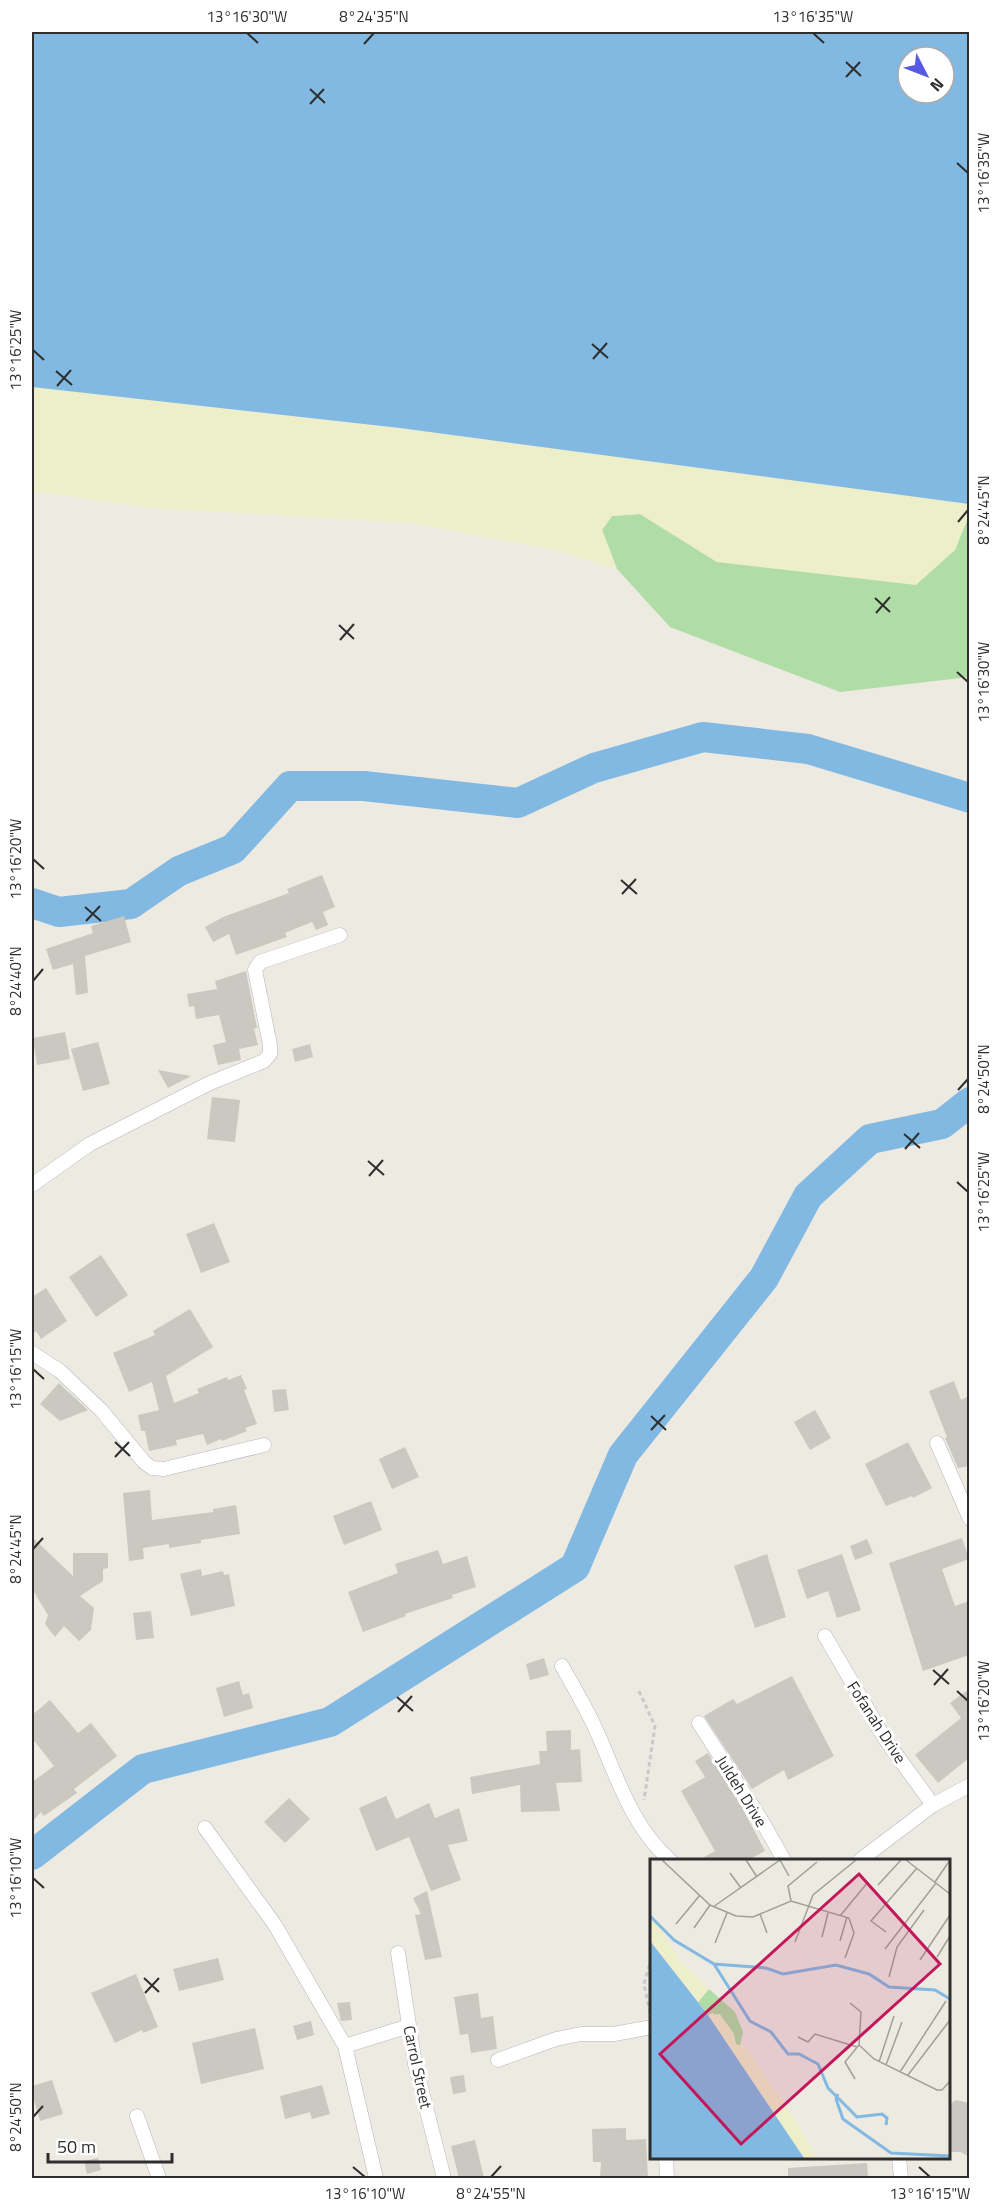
<svg xmlns="http://www.w3.org/2000/svg" width="1001" height="2210" font-family="'Titillium Web',sans-serif">
<rect width="100%" height="100%" fill="#edeae2"/>
<path fill="#afdda5" d="M969,513V677L840,692L670,627L617,569L602,530L612,516L640,514L717,562L955,550Z"/>
<path fill="#edeeca" d="M32,387L400,428L969,504L970,513L955,550L916,585L717,562L640,514L612,516L602,530L617,569L556,550L410,523L151,508L32,491Z"/>
<path fill="#82b9e2" fill-rule="evenodd" d="M32,32H969V504L400,428L32,387ZM908,57H944V93H908Z"/>
<g fill="none" stroke-linecap="round" stroke-linejoin="round">
<path stroke="#82b9e2" stroke-width="30" d="M32,903L59,912L131,904L179,871L233,849L290,786H364L518,803L594,768L703,737L808,749L970,798
M32,1855L143,1769L330,1722L575,1567L623,1455L764,1278L808,1196L870,1139L942,1124L970,1102"/>
</g>
<path fill="#cac8c0" d="M322,875L335,907L323,912L328,925L316,930L312,922L285,933L287,937L236,955L229,934L213,942L205,927L223,917L289,893L287,889Z
M124,916L131,942L85,956L88,993L76,995L73,964L53,970L46,949L93,933L91,926Z
M246,971L257,1028L254,1029L258,1045L239,1049L241,1060L218,1065L213,1045L226,1042L219,1015L196,1019L194,1006L189,1007L187,994L217,989L215,981Z
M65,1032L70,1059L37,1065L33,1038Z
M98,1042L110,1084L83,1091L71,1049Z
M310,1044L313,1057L295,1062L292,1049Z
M158,1070L191,1076L168,1088Z
M212,1097L240,1100L235,1142L207,1139Z
M214,1223L230,1262L201,1273L186,1234Z
M101,1255L128,1295L96,1317L69,1277Z
M46,1288L67,1321L41,1339L36,1331L32,1334V1297Z
M190,1309L213,1347L166,1376L174,1403L199,1393L197,1389L227,1377L228,1380L241,1375L247,1389L244,1390L257,1424L245,1428L247,1431L222,1441L221,1439L207,1445L203,1434L176,1440L177,1445L149,1451L145,1431H141L138,1415L159,1410L152,1382L129,1392L113,1353L155,1335L153,1331Z
M954,1381L961,1400L969,1396V1466L958,1468L945,1438L947,1437L929,1391Z
M59,1383L64,1388L88,1410L60,1421L40,1404Z
M286,1389L289,1410L274,1412L272,1390Z
M815,1410L831,1438L810,1450L794,1422Z
M908,1442L932,1488L913,1498L912,1496L886,1506L865,1464Z
M405,1447L419,1477L392,1489L379,1459Z
M150,1490L152,1520L213,1512V1509L236,1505L240,1534L201,1540V1543L169,1548V1544L143,1548L144,1559L129,1561L123,1493Z
M371,1501L382,1530L344,1545L333,1516Z
M32,1537L73,1576V1553H108V1568L103,1569V1581L80,1596L94,1608L91,1630L79,1641L64,1626L55,1637L45,1624L48,1615L32,1589Z
M962,1538L969,1559L942,1569L955,1606L969,1601V1655L923,1671L889,1563Z
M867,1539L873,1553L855,1560L850,1546Z
M438,1550L443,1564L467,1556L476,1587L452,1595L453,1598L405,1614L406,1616L363,1632L348,1592L398,1573L395,1564Z
M767,1554L786,1617L755,1628L734,1566Z
M842,1554L861,1610L837,1618L828,1591L807,1599L797,1570Z
M201,1569L202,1576L223,1571L224,1575L229,1574L235,1606L191,1616L180,1574Z
M151,1611L154,1638L136,1640L133,1613Z
M544,1658L549,1675L530,1680L526,1664Z
M792,1676L834,1756L788,1780L784,1770L752,1789L704,1716L733,1699L737,1704Z
M239,1681L243,1695L249,1693L253,1708L224,1717L216,1688Z
M969,1689V1758L938,1783L915,1755L961,1718L950,1703Z
M50,1700L78,1733L91,1723L117,1756L74,1789L77,1793L44,1816L41,1812L32,1822V1782L54,1766L32,1738V1715Z
M571,1730V1750L580,1749L582,1782L556,1783L560,1811L521,1812L520,1785L472,1794L470,1777L540,1764L539,1751H547L546,1731Z
M708,1753L737,1798L765,1851L748,1860H699L715,1851L681,1791L705,1777L695,1761Z
M386,1796L396,1819L429,1803L435,1818L459,1808L468,1841L448,1845L461,1880L431,1891L409,1837L376,1851L359,1808Z
M289,1798L310,1819L285,1843L264,1822Z
M427,1891L442,1957L425,1960L415,1915L421,1914L413,1898Z
M218,1958L224,1980L179,1991L173,1969Z
M136,1974L158,2027L143,2033L142,2030L115,2043L91,1993Z
M478,1993L481,2018L493,2016L497,2049L471,2053L468,2034L460,2035L454,1997Z
M350,2002L352,2020L341,2021L337,2003Z
M311,2021L314,2035L297,2040L293,2026Z
M255,2028L264,2069L201,2084L192,2043Z
M464,2075L466,2092L453,2094L450,2077Z
M52,2080L63,2114L40,2121L32,2093V2086Z
M322,2085L330,2114L312,2119L310,2112L285,2119L280,2096Z
M956,2100L969,2103V2157L961,2152H948V2105Z
M626,2128V2140L646,2139L648,2178H600L601,2162H593L592,2129Z
M475,2140L484,2178H459L451,2146Z
M98,2158L101,2170L87,2174L84,2161Z
M867,2163L868,2178H788V2168Z"/>
<g fill="none" stroke-linecap="round" stroke-linejoin="round">
<defs>
<path id="street" d="M32,1185L90,1144L210,1083L264,1061L270,1054V1045L255,970L260,962L340,935
M32,1353L60,1371L101,1410L144,1462L152,1468L164,1469L264,1445
M937,1443L970,1519
M825,1636L885,1739L933,1805
M562,1666C574,1688 587,1709 597,1732C617,1777 632,1827 670,1860
M699,1723L760,1818L784,1860
M205,1828L275,1925L345,2046L376,2178
M860,1860L933,1805L970,1785
M398,1953L415,2064L444,2178
M345,2046L409,2026
M498,2060L556,2039L581,2034H614L652,2027
M137,2116L159,2178
M666,2158L667,2178
M899,2158L901,2178"/>
</defs>
<use href="#street" stroke="#b5b6c0" stroke-width="15"/>
<path stroke="#c9c9c9" stroke-width="3" stroke-dasharray="4.5 3" stroke-linecap="butt" d="M639,1691L655,1726L644,1800
M650,2013L644,1984L652,1956"/>
<use href="#street" stroke="#fff" stroke-width="14"/>
</g>
<path fill="none" stroke="#2e2e2e" stroke-width="2" d="M247,33L258,43M813,33L824,43M364,44L374,33M846,62L861,76M846,77L860,62M310,89L325,103M310,104L324,89M957,163L968,173M592,344L608,358M33,350L44,360M593,359L607,343M56,371L72,385M57,386L71,370M958,522L968,510M875,598L890,612M876,613L890,597M339,625L354,639M340,640L354,624M957,672L968,682M33,859L44,869M621,880L637,894M622,894L636,879M85,907L101,921M86,921L100,906M33,981L43,969M958,1090L968,1079M904,1134L920,1148M905,1149L919,1133M368,1161L384,1175M369,1176L383,1160M957,1182L968,1192M33,1369L44,1379M651,1416L666,1430M651,1430L665,1415M115,1442L130,1456M115,1457L129,1442M33,1549L43,1538M933,1670L949,1684M934,1685L948,1669M957,1691L968,1701M397,1697L413,1711M398,1712L412,1696M33,1878L44,1888M144,1978L159,1992M145,1993L159,1978M33,2117L43,2106M353,2167L365,2177M919,2167L930,2177M491,2177L501,2166"/>
<g text-anchor="middle" stroke-width="6" stroke-linejoin="round" paint-order="stroke">
<g font-size="16" fill="#2e2e2e" stroke="#fff">
<text transform="translate(877 1722) rotate(57)" y="6">Fofanah Drive</text>
<text transform="translate(742 1791) rotate(58)" y="6">Juldeh Drive</text>
<text transform="translate(418 2067) rotate(78)" y="6">Carrol Street</text>
</g>
</g>
<g transform="translate(650 1859)">
<rect width="300" height="300" fill="#edeae2"/>
<path d="M59,130L85,153L93,173L90,187L86,185L83,174L63,154L58,156L48,143Z" fill="#afdda5"/>
<path d="M0,62L8,66L31,103L59,130L48,143L0,82ZM70,155L84,175L86,185L90,187L92,183L142,256L167,299H154L58,156Z" fill="#edeeca"/>
<path d="M0,82L58,156L154,299H0Z" fill="#82b9e2"/>
<path fill="none" stroke="#82b9e2" stroke-width="3" d="M0,57L24,81L64,105L116,109L133,115L186,106L219,115L239,128L285,131L300,140M64,105L100,162L121,173L138,195H149L168,205L178,229L207,258L232,255L237,259L236,266M188,235L186,240L193,260L241,294L300,297"/>
<path fill="none" stroke="#a19f9a" stroke-width="1.5" d="M12,1L60,46L86,57L103,58L141,42L199,59L204,74L195,99M96,1L107,18M130,1L139,17M256,1L300,35M80,14L91,29M285,23L300,1M228,26L251,1M141,42L138,27L167,3M63,48L130,1M110,55L117,74M190,57L218,23M26,65L50,36M44,69L60,46M236,73L221,62L267,9M172,78L178,54M190,82L197,58M145,83L163,36L206,1M65,84L77,54M235,90L286,24M287,98L300,77M270,101L300,56M239,118L247,88L274,51M200,144L211,153L209,186L195,203L205,220M148,178L158,183L165,175L207,188M209,186L224,200L287,231H292L300,222M229,203L244,157M236,206L252,163M250,213L296,142M258,216L300,161"/>
<path fill="#c2185b" fill-opacity="0.15" stroke="#c2185b" stroke-width="3" d="M209,15L290,105L91,285L10,195Z"/>
<rect width="300" height="300" fill="none" stroke="#2e2e2e" stroke-width="3"/>
</g>
<rect width="1001" height="2210" fill="none" stroke="#ffffff" stroke-width="66"/>
<g transform="translate(926 75) rotate(132)"><circle r="28" fill="#ffffff" stroke="#ababab" stroke-width="1.5"/>
<path d="M0-4.5L10 22L0 15L-10 22Z" fill="#5659e6"/>
<text y="-9" font-size="16" font-weight="bold" text-anchor="middle" fill="#2e2e2e">N</text>
</g>
<path d="M48 2153v9h124v-9" fill="none" stroke="#2e2e2e" stroke-width="3"/>
<text x="57" y="2153" font-size="18" fill="#2e2e2e" stroke="#ffffff" stroke-width="4.5" paint-order="stroke">50 m</text>
<rect x="33" y="33" width="935" height="2144" fill="none" stroke="#2e2e2e" stroke-width="2"/>
<g font-size="15" text-anchor="middle" fill="#2e2e2e">
<text x="247" y="22">13°16'30"W</text>
<text x="374" y="22">8°24'35"N</text>
<text x="813" y="22">13°16'35"W</text>
<text transform="translate(984 173) rotate(-90)" y="5">13°16'35"W</text>
<text transform="translate(16 350) rotate(-90)" y="5">13°16'25"W</text>
<text transform="translate(984 510) rotate(-90)" y="5">8°24'45"N</text>
<text transform="translate(984 682) rotate(-90)" y="5">13°16'30"W</text>
<text transform="translate(16 859) rotate(-90)" y="5">13°16'20"W</text>
<text transform="translate(16 981) rotate(-90)" y="5">8°24'40"N</text>
<text transform="translate(984 1079) rotate(-90)" y="5">8°24'50"N</text>
<text transform="translate(984 1192) rotate(-90)" y="5">13°16'25"W</text>
<text transform="translate(16 1369) rotate(-90)" y="5">13°16'15"W</text>
<text transform="translate(16 1549) rotate(-90)" y="5">8°24'45"N</text>
<text transform="translate(984 1701) rotate(-90)" y="5">13°16'20"W</text>
<text transform="translate(16 1878) rotate(-90)" y="5">13°16'10"W</text>
<text transform="translate(16 2117) rotate(-90)" y="5">8°24'50"N</text>
<text x="365" y="2199">13°16'10"W</text>
<text x="491" y="2199">8°24'55"N</text>
<text x="930" y="2199">13°16'15"W</text>
</g>
</svg>
